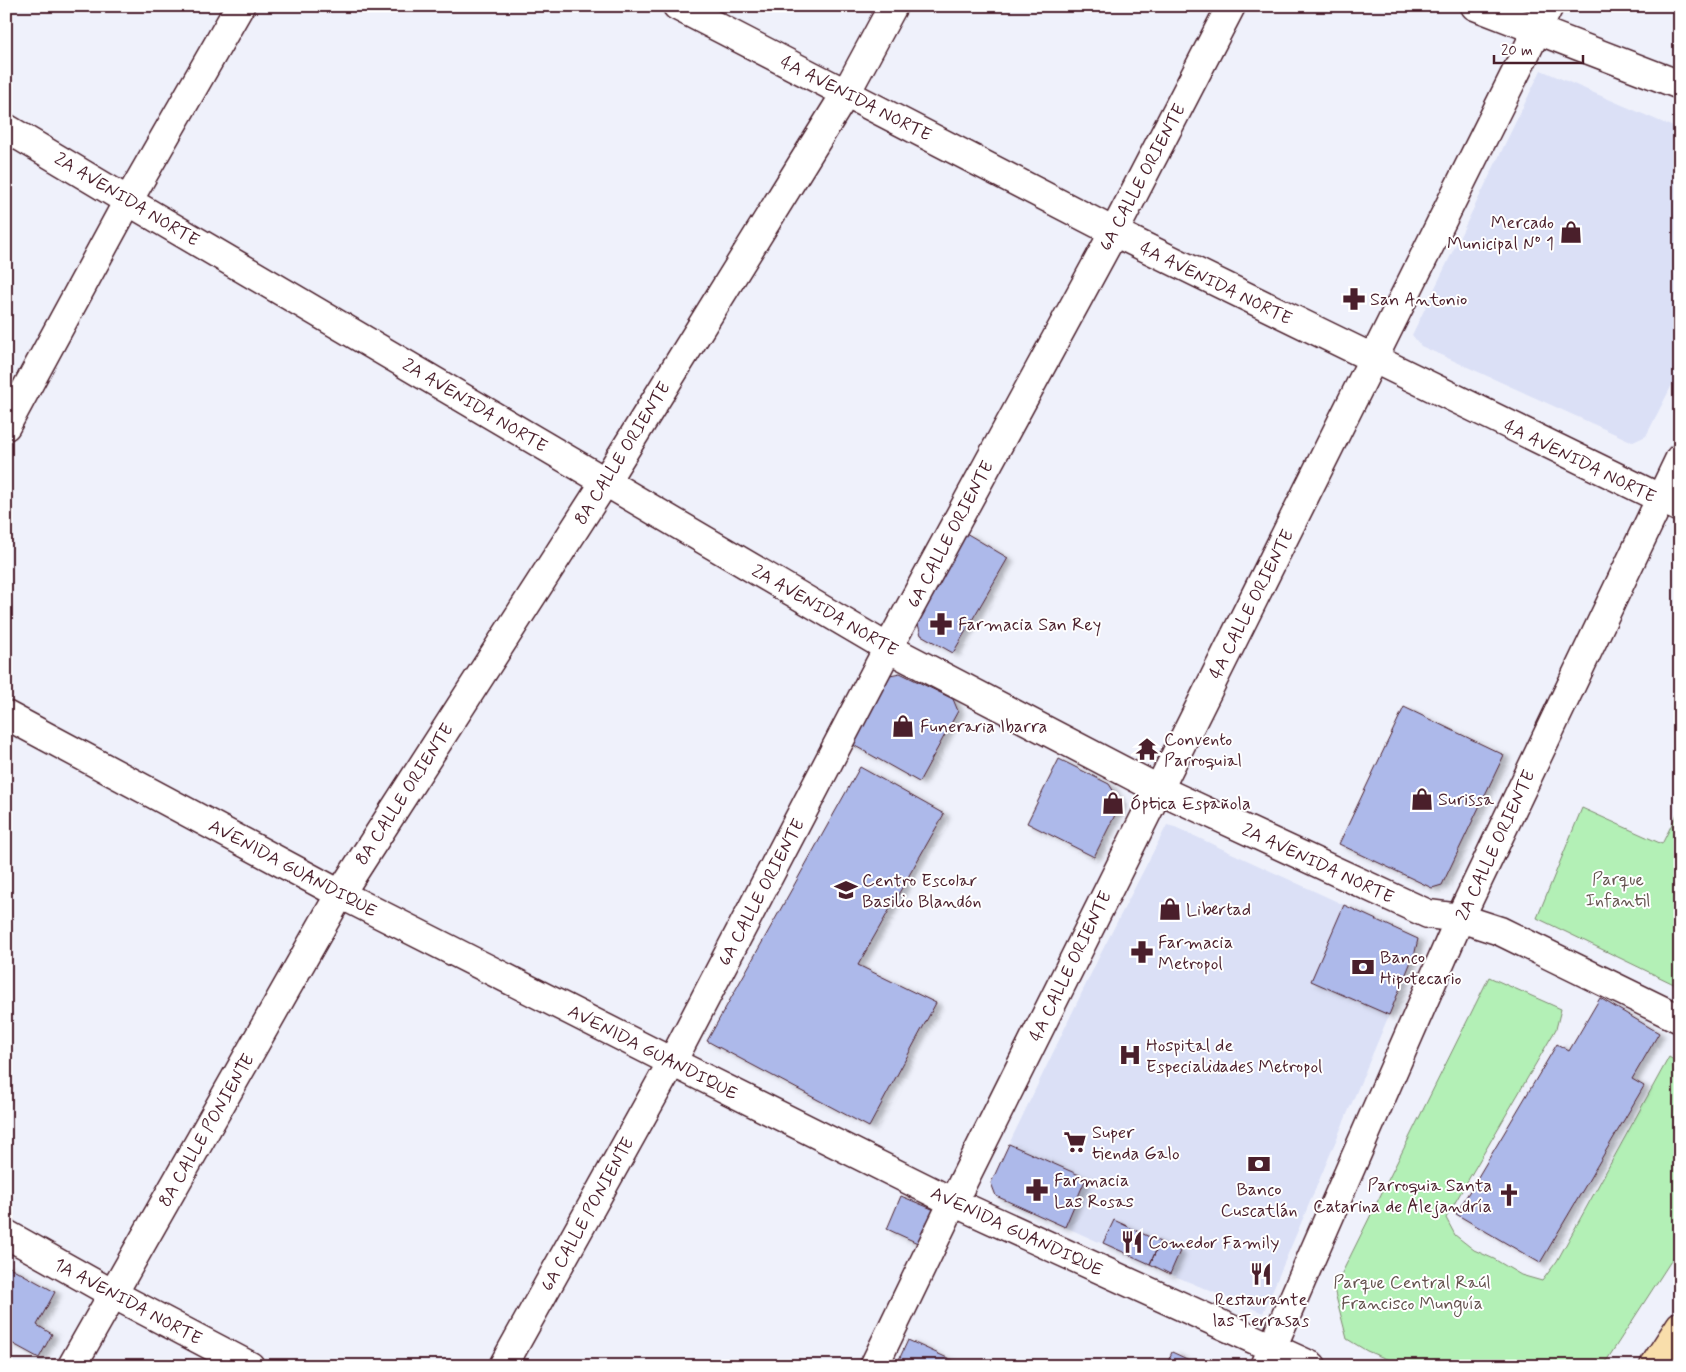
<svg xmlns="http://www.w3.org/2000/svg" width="1686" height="1372" font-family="Mynerve,sans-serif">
<defs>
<filter id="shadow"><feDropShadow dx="5.5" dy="3" stdDeviation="2.5" flood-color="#0004"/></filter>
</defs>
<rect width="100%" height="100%" fill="#eff1fb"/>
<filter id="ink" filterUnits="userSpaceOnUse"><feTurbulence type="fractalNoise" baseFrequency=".02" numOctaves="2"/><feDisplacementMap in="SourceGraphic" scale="10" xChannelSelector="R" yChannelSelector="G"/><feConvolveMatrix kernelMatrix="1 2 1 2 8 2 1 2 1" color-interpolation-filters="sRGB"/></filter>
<g filter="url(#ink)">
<path fill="#dbe0f6" d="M1541,70L1680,130V369L1646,436L1633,442L1421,346L1412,335Z
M1167,825L1175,827L1418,939L1415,952L1389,1015L1263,1313L1170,1274L996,1196L991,1183L1009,1144L1100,955Z"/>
<path fill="#b3f0b6" stroke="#7e8870" d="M1582,808L1662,844L1680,808V987L1537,918Z
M1489,977L1561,1009L1556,1029L1446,1218L1455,1235L1474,1250L1494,1259L1521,1275L1542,1281L1557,1261L1669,1057L1680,1064V1247L1603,1366H1404L1367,1351L1347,1339L1334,1289Z"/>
<path fill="#adb9ea" stroke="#4a1f2b" filter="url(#shadow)" d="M966,533L1008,558L953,653L921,635L916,617Z
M900,673L953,699L958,711L919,782L848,742L885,676Z
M1404,707L1504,755L1442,885L1432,888L1339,844Z
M1059,759L1109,784L1121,803L1094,857L1027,823Z
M860,767L944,814L858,965L936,1003L869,1127L707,1041Z
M1344,905L1418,939L1415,952L1389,1015L1311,981Z
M1600,998L1659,1033L1632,1079L1644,1086L1540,1263L1456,1214L1557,1044L1569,1051Z
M1009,1144L1086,1178L1065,1227L996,1196L991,1183Z
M901,1196L937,1211L922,1245L887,1229Z
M1114,1220L1160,1242L1150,1264L1103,1243Z
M1160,1242L1180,1251L1170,1274L1150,1264Z
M6,1265L55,1292L37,1325L52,1334L39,1358L6,1340Z
M908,1340L965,1366H896Z
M1172,1352L1202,1366H1166Z"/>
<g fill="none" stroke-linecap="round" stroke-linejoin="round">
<defs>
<path id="minor" d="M677,6L1114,232L1680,508
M1475,6L1680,85
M6,128L128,201
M6,1234L113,1294L250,1366
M72,1366L340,894L605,482L846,93L893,6
M503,1366L672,1062L888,648L1114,232L1231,6
M874,1366L953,1202L1549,6
M1264,1366L1460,918L1680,458"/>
<path id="tertiary" d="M128,201L888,648L1158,789L1428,914L1460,918L1500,931L1680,1019
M6,426L128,201L240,6
M6,715L340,894L672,1062L953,1202L1312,1366"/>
<path id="primary" d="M1654,1366L1680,1326"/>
</defs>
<use href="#minor" stroke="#4a1f2b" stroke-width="31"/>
<use href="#tertiary" stroke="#4a1f2b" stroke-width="31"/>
<use href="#primary" stroke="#4a1f2b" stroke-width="31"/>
<use href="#minor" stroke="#fff" stroke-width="28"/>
<use href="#tertiary" stroke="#fff" stroke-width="28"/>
<use href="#primary" stroke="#f9deab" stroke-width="28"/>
</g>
</g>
<defs>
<symbol id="shop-bare" viewBox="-9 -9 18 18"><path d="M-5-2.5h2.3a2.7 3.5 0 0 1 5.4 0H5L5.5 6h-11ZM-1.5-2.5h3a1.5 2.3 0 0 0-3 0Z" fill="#4a1f2b" stroke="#fff" stroke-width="2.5" paint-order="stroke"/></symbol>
<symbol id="pharmacy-bare" viewBox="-9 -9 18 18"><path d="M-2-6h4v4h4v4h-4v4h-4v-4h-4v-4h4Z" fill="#4a1f2b" stroke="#fff" stroke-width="2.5" paint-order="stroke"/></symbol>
<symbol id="temple-bare" viewBox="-9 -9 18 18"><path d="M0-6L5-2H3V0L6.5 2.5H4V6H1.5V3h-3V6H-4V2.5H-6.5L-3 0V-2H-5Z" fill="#4a1f2b" stroke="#fff" stroke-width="2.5" paint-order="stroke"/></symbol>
<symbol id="school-bare" viewBox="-9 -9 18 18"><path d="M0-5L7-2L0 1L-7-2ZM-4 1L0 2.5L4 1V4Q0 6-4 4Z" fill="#4a1f2b" stroke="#fff" stroke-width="2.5" paint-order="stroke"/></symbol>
<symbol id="bank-bare" viewBox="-9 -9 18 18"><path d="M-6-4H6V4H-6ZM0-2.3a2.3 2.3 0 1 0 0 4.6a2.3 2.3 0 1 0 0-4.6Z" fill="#4a1f2b" stroke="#fff" stroke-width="2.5" paint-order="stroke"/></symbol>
<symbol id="hospital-bare" viewBox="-9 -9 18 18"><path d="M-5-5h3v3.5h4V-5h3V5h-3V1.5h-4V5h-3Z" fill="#4a1f2b" stroke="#fff" stroke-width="2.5" paint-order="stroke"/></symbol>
<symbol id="supermarket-bare" viewBox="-9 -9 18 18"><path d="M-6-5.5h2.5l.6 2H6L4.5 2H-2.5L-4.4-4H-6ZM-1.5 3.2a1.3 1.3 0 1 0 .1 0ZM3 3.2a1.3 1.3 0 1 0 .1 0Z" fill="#4a1f2b" stroke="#fff" stroke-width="2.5" paint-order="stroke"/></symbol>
<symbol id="church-bare" viewBox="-9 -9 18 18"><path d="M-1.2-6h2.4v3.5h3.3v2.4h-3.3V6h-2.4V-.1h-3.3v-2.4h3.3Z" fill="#4a1f2b" stroke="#fff" stroke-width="2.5" paint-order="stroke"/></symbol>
<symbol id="restaurant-bare" viewBox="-9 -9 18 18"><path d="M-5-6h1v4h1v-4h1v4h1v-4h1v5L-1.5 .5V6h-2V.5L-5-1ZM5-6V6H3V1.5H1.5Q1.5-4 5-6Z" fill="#4a1f2b" stroke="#fff" stroke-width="2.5" paint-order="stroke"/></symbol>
</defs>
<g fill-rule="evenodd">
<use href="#shop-bare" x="1555" y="216" width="32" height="32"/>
<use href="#pharmacy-bare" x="1338" y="283" width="32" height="32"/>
<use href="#pharmacy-bare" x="925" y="608" width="32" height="32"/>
<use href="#shop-bare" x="887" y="710" width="32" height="32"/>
<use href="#temple-bare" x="1131" y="733" width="32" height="32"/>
<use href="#shop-bare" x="1406" y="783" width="32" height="32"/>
<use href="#shop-bare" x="1097" y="787" width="32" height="32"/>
<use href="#school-bare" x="830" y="874" width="32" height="32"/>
<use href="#shop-bare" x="1154" y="893" width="32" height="32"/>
<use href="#pharmacy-bare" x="1126" y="936" width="32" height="32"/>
<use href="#bank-bare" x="1347" y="951" width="32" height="32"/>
<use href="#hospital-bare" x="1114" y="1039" width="32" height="32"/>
<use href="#supermarket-bare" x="1059" y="1126" width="32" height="32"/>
<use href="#bank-bare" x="1243" y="1148" width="32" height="32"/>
<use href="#pharmacy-bare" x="1021" y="1174" width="32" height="32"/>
<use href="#church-bare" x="1493" y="1179" width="32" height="32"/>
<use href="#restaurant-bare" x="1116" y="1226" width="32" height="32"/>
<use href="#restaurant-bare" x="1245" y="1258" width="32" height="32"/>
</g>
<g text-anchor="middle" stroke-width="4" stroke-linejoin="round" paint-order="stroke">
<g font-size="18" fill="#4a1f2b" stroke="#fff">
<text transform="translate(856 98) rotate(27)" y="6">4A AVENIDA NORTE</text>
<text transform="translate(1142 177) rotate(-62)" y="6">6A CALLE ORIENTE</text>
<text transform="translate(127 199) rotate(31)" y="6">2A AVENIDA NORTE</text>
<text transform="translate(1216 283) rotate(26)" y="6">4A AVENIDA NORTE</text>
<text transform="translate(475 405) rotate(31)" y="6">2A AVENIDA NORTE</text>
<text transform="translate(622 453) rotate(-58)" y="6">8A CALLE ORIENTE</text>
<text transform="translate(1580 461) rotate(26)" y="6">4A AVENIDA NORTE</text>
<text transform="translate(950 534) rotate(-62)" y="6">6A CALLE ORIENTE</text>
<text transform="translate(1251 604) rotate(-63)" y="6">4A CALLE ORIENTE</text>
<text transform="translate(825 610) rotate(30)" y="6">2A AVENIDA NORTE</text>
<text transform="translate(404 794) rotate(-57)" y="6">8A CALLE ORIENTE</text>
<text transform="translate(1495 845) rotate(-65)" y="6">2A CALLE ORIENTE</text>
<text transform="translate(1318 863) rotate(25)" y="6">2A AVENIDA NORTE</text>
<text transform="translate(293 868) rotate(28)" y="6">AVENIDA GUANDIQUE</text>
<text transform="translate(761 892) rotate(-62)" y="6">6A CALLE ORIENTE</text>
<text transform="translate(1070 966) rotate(-64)" y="6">4A CALLE ORIENTE</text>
<text transform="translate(653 1052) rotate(27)" y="6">AVENIDA GUANDIQUE</text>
<text transform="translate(206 1130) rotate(-60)" y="6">8A CALLE PONIENTE</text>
<text transform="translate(587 1214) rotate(-61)" y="6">6A CALLE PONIENTE</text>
<text transform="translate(1017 1231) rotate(25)" y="6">AVENIDA GUANDIQUE</text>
<text transform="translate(128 1301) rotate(28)" y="6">1A AVENIDA NORTE</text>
</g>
<g font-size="18" fill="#4a1f2b" stroke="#fff" text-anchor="start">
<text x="1554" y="228" text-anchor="end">Mercado<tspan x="1554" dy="21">Municipal Nº 1</tspan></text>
<text x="1370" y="305">San Antonio</text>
<text x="958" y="630">Farmacia San Rey</text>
<text x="920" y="732">Funeraria Ibarra</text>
<text x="1164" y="745">Convento<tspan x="1164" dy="21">Parroquial</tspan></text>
<text x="1438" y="805">Surissa</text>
<text x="1130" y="809">Óptica Española</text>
<text x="862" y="886">Centro Escolar<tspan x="862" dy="21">Basilio Blandón</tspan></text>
<text x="1186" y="915">Libertad</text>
<text x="1158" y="948">Farmacia<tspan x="1158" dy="21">Metropol</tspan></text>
<text x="1380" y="963">Banco<tspan x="1380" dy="21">Hipotecario</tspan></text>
<text x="1146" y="1051">Hospital de<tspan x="1146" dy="21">Especialidades Metropol</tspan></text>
<text x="1092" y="1138">Super<tspan x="1092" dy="21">tienda Galo</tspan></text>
<text x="1054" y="1186">Farmacia<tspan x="1054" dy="21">Las Rosas</tspan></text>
<text x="1492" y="1191" text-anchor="end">Parroquia Santa<tspan x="1492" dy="21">Catarina de Alejandría</tspan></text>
<text x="1259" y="1195" text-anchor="middle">Banco<tspan x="1259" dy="21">Cuscatlán</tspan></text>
<text x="1148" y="1248">Comedor Family</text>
<text x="1261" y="1305" text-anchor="middle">Restaurante<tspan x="1261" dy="21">las Terrasas</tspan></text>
</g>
<g font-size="18" fill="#64534e" stroke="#fff">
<text x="1618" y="885">Parque<tspan x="1618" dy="21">Infantil</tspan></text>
<text x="1412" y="1288">Parque Central Raúl<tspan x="1412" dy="21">Francisco Munguía</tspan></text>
</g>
</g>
<rect width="1686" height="1372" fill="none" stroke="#fff" stroke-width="25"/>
<rect x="12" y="12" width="1661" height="1347" fill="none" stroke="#4a1f2b" stroke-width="2" filter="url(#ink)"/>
<path d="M1494 55v8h89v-8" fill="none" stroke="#4a1f2b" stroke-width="2.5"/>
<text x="1501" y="55" font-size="15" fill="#4a1f2b" stroke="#ffffff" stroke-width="4" paint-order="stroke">20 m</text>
</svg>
